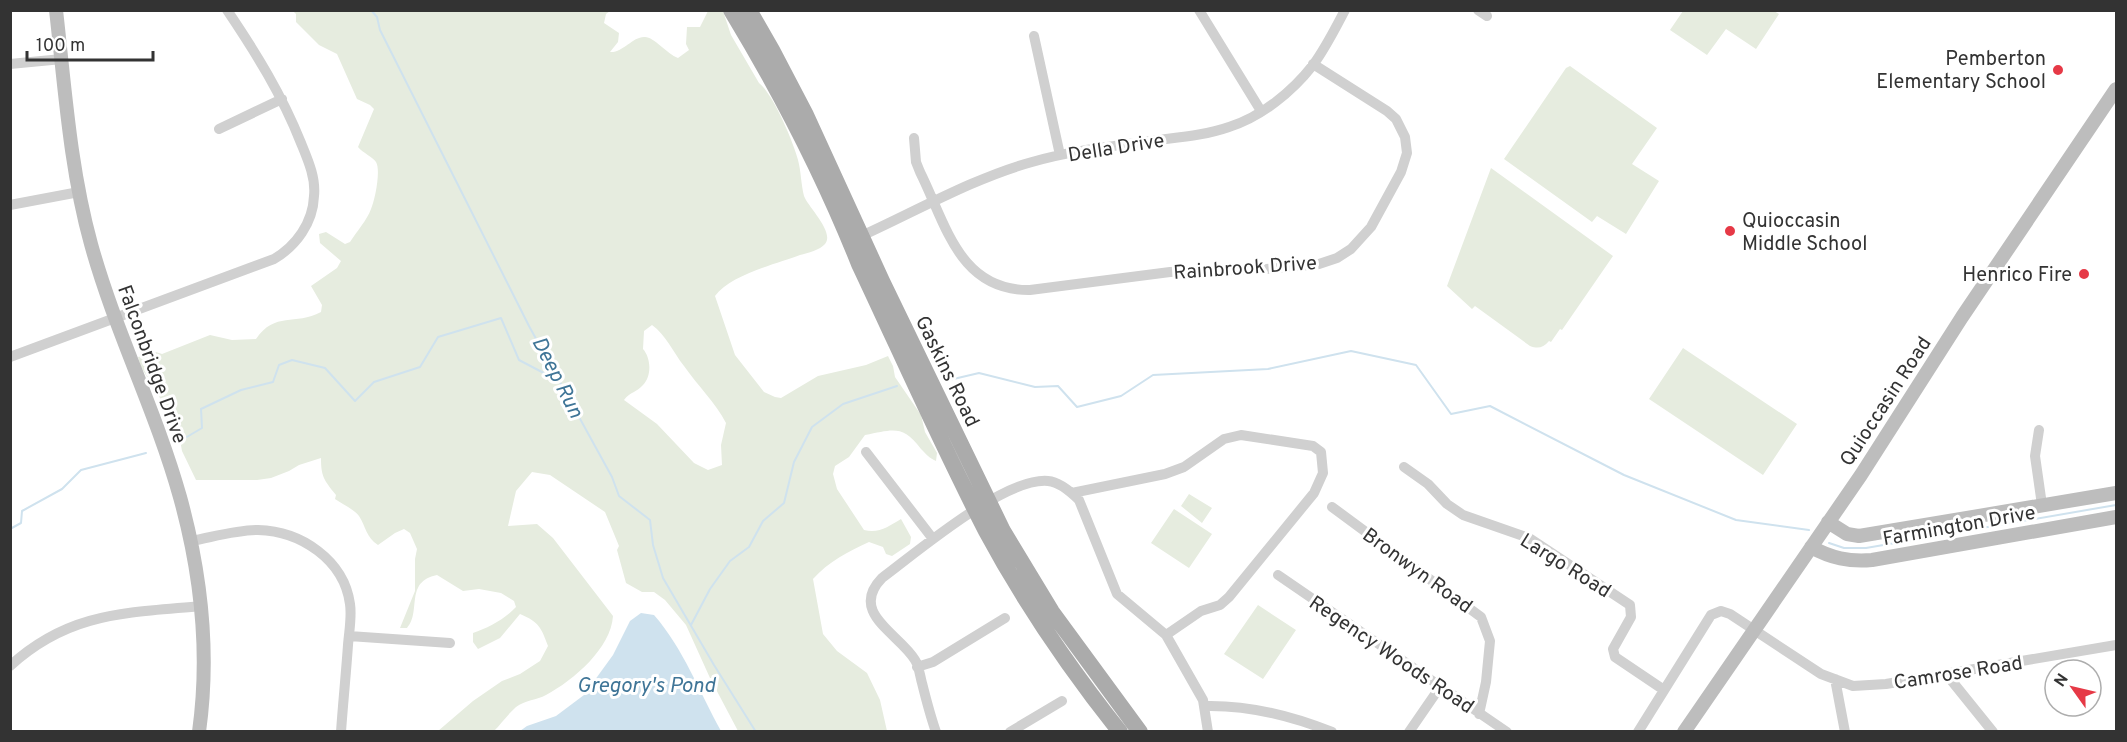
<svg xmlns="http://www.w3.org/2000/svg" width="2127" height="742" font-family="Overpass,sans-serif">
<rect width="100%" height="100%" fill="#fff"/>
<path fill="#e6ecdf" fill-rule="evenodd" d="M293,11H610L606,14L604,23L619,33L618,42L610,52C623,53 633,36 645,37C654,37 667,54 678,58L689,50L686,44L687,27H700L708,11H723L731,35L759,83C773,94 793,141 798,160C801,171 801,184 804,196C808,207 835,232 825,244C820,250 808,253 800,255C776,264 730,275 715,296L735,355L764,392L775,397L781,398L818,376L866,365L888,356L893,366L895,377L921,415L925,432L937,453L936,461C929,458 926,454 921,449C902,424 893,430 865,435L849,457L835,466L833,474L837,489L864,530C879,534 889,526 901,519L911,537L910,544L892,556L886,554L883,547L869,542C849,551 828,562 813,579L823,634L837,651L867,673L880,700L887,731H738L710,678L686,625L665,600L654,592H642L626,583L617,550L619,546L605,512L550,475L532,472L516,491L508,526L537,524L553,538L613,616C611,648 574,680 546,695C537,700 525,700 516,707C508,714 501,724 494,731H438L473,701L502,681L520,674L540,661L548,646C541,627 539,622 520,614L500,638L478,649L473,642V633C488,628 505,619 516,607L514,601L501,593L479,589L463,591L437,575C404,582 422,611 407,628H400L415,591V559L417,549L410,533L404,529L395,533L378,545C366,537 366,527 359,516C355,510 342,504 335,499L336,495C324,480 321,477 321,458L299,465L289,471L271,478L257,480H196L182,451L176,418L163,403L141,367L138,357L156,352L162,354L210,335L232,340L256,339C275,311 295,326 321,312L322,305L311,286L337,268L341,261L320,243L319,234L326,232L345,244L350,242C357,231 367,220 371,209C375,200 381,170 376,162C373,157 363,153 358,147L374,109L370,105L357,99L337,54L319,45L296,22V14ZM652,325C666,335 673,352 684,366C698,386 715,402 726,423L721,445L722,465L708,470L694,463L657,424L624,400C630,392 637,392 643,385C652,376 651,358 643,349L644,331Z
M1774,11L1779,14L1756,49L1726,29L1707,55L1670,30L1683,11Z
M1570,66L1657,128L1632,164L1659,181L1626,234L1597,216L1592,222L1504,159L1566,68Z
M1491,168L1613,256L1562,330L1560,329L1551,342L1549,341C1543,348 1538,349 1530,346L1475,306L1472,309L1447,286Z
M1683,348L1797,424L1763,475L1649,399Z
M1189,494L1212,508L1202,523L1181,506Z
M1174,509L1212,534L1189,568L1151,543Z
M1258,605L1296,630L1263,679L1224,654Z"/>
<path fill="#cfe2ee" d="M641,613L654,615C683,648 700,693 721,731H520L527,726L556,716L584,695L613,655L630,621Z"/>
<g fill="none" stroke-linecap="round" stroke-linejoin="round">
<path stroke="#cfe2ee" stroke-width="2" d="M371,10L377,17L380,30L529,326L612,477L619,496L650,520L653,545L663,578L714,665L756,732
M945,381L979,373L1035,387L1058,386L1077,407L1121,396L1153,375L1268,369L1351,351L1416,365L1451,414L1490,406L1624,475L1736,520L1809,530
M180,441L202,428L201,409L241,390L273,382L279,365L292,360L325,368L355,401L374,382L420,367L438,337L501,318L519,360L559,381
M10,529L21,523L22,511L62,489L81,470L146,453
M1829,543L1844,548H1866L2116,505
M691,625L710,589L730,561L749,547L763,521L784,503L794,462L812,427L843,404L897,386"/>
<path stroke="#d0d0d0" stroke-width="10" d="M1199,10L1261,111
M1478,10L1487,16
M1034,36L1060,155
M10,64L62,59
M219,129L282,99
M914,138L916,162L920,172C946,224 959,291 1030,290L1170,272L1266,269L1319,264L1337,258L1351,249L1371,227L1401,172L1407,153L1405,137L1396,119L1387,111L1313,64
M10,205L79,192
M857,238C913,213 973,178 1032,162C1073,150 1116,146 1158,140C1182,137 1206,135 1229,127C1261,117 1292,92 1313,65C1325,49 1335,29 1345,10
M10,357L274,259C296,246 313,223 314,196C316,178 308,160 301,143C282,95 256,53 227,10
M2039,430L2035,456L2042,505
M866,452L933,539
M1404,467L1428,484L1447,504L1463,515L1529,538L1630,605L1631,617L1613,649L1615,657L1664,690
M1072,493L1165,474L1184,467L1224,439L1241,435L1313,446L1321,452L1323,473L1314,493L1229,597L1220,605L1201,611L1166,635
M1332,507L1481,617L1490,641L1486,682L1479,714
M191,541C213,537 236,530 258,530C301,531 344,560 350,604C352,617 349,632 348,645C346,674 343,703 341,732
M1278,575L1507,732
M349,636L450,643
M10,666C69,612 126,613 201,606
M917,667L933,662L1005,618
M1947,675L1993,732
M1835,679L1845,732
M1205,706C1248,705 1292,716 1332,732
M936,732C930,715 926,699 922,683C920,676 919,666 915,660C900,634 848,613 882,578C917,552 1005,477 1048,481C1060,482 1071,492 1079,500L1117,594L1166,635L1203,700L1208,732
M1010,732L1062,701
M1409,732L1440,687
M1638,732L1711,615L1721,611L1730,614L1821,674L1853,686L1886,684L2116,645"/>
<path stroke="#bdbdbd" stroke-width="14" d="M56,10C65,89 70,168 91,244C115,331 156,411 180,497C201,573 210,653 199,732
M1828,522L1847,534L1859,536L2116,493
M1811,547C1831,558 1849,562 1872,560L2116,517
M1684,732L1861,475L1962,317L2116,89"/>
<path stroke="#ababab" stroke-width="16" d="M731,10C780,91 824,176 859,264C901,353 941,444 986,531C1024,602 1070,669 1120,732
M749,10L772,50L806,115L882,281L1003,531L1052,612L1140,732"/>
</g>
<g fill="#e63946" stroke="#fff" stroke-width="2">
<circle cx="2058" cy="70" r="6"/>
<circle cx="1730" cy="231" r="6"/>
<circle cx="2084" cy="274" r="6"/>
</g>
<g text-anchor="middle" stroke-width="6" stroke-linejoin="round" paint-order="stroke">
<g font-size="20" fill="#333" stroke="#fff" text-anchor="end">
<text x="2046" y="65">Pemberton<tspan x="2046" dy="23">Elementary School</tspan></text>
<text x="1742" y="227" text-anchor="start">Quioccasin<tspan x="1742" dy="23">Middle School</tspan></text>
<text x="2072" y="281">Henrico Fire</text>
</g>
<g font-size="20" fill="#333" stroke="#fff">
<text transform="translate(1116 147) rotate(-9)" y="7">Della Drive</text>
<text transform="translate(1245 267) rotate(-4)" y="7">Rainbrook Drive</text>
<text transform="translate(153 364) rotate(70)" y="7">Falconbridge Drive</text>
<text transform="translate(948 371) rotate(64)" y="7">Gaskins Road</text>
<text transform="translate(1885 401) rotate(-57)" y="7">Quioccasin Road</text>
<text transform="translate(1959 525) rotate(-10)" y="7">Farmington Drive</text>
<text transform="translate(1566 565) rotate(32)" y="7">Largo Road</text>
<text transform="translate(1418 570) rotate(36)" y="7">Bronwyn Road</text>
<text transform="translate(1392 654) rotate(34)" y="7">Regency Woods Road</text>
<text transform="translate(1958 672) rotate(-9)" y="7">Camrose Road</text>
</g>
<g font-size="21" font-style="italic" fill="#3f7597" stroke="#fff">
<text transform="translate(558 377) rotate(63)" y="7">Deep Run</text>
<text x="646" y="692">Gregory's Pond</text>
</g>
</g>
<rect width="2127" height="742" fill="none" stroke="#333333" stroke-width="24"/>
<g transform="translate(2073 688) rotate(304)"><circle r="28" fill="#ffffff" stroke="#adadad" stroke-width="1.5"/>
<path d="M0-4.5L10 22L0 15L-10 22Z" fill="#e63946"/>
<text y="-9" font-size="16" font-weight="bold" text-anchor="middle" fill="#333333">N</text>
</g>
<path d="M27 51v9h126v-9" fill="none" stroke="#333333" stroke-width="3"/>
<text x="36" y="51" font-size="18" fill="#333333" stroke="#ffffff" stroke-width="4.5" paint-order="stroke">100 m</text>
</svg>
